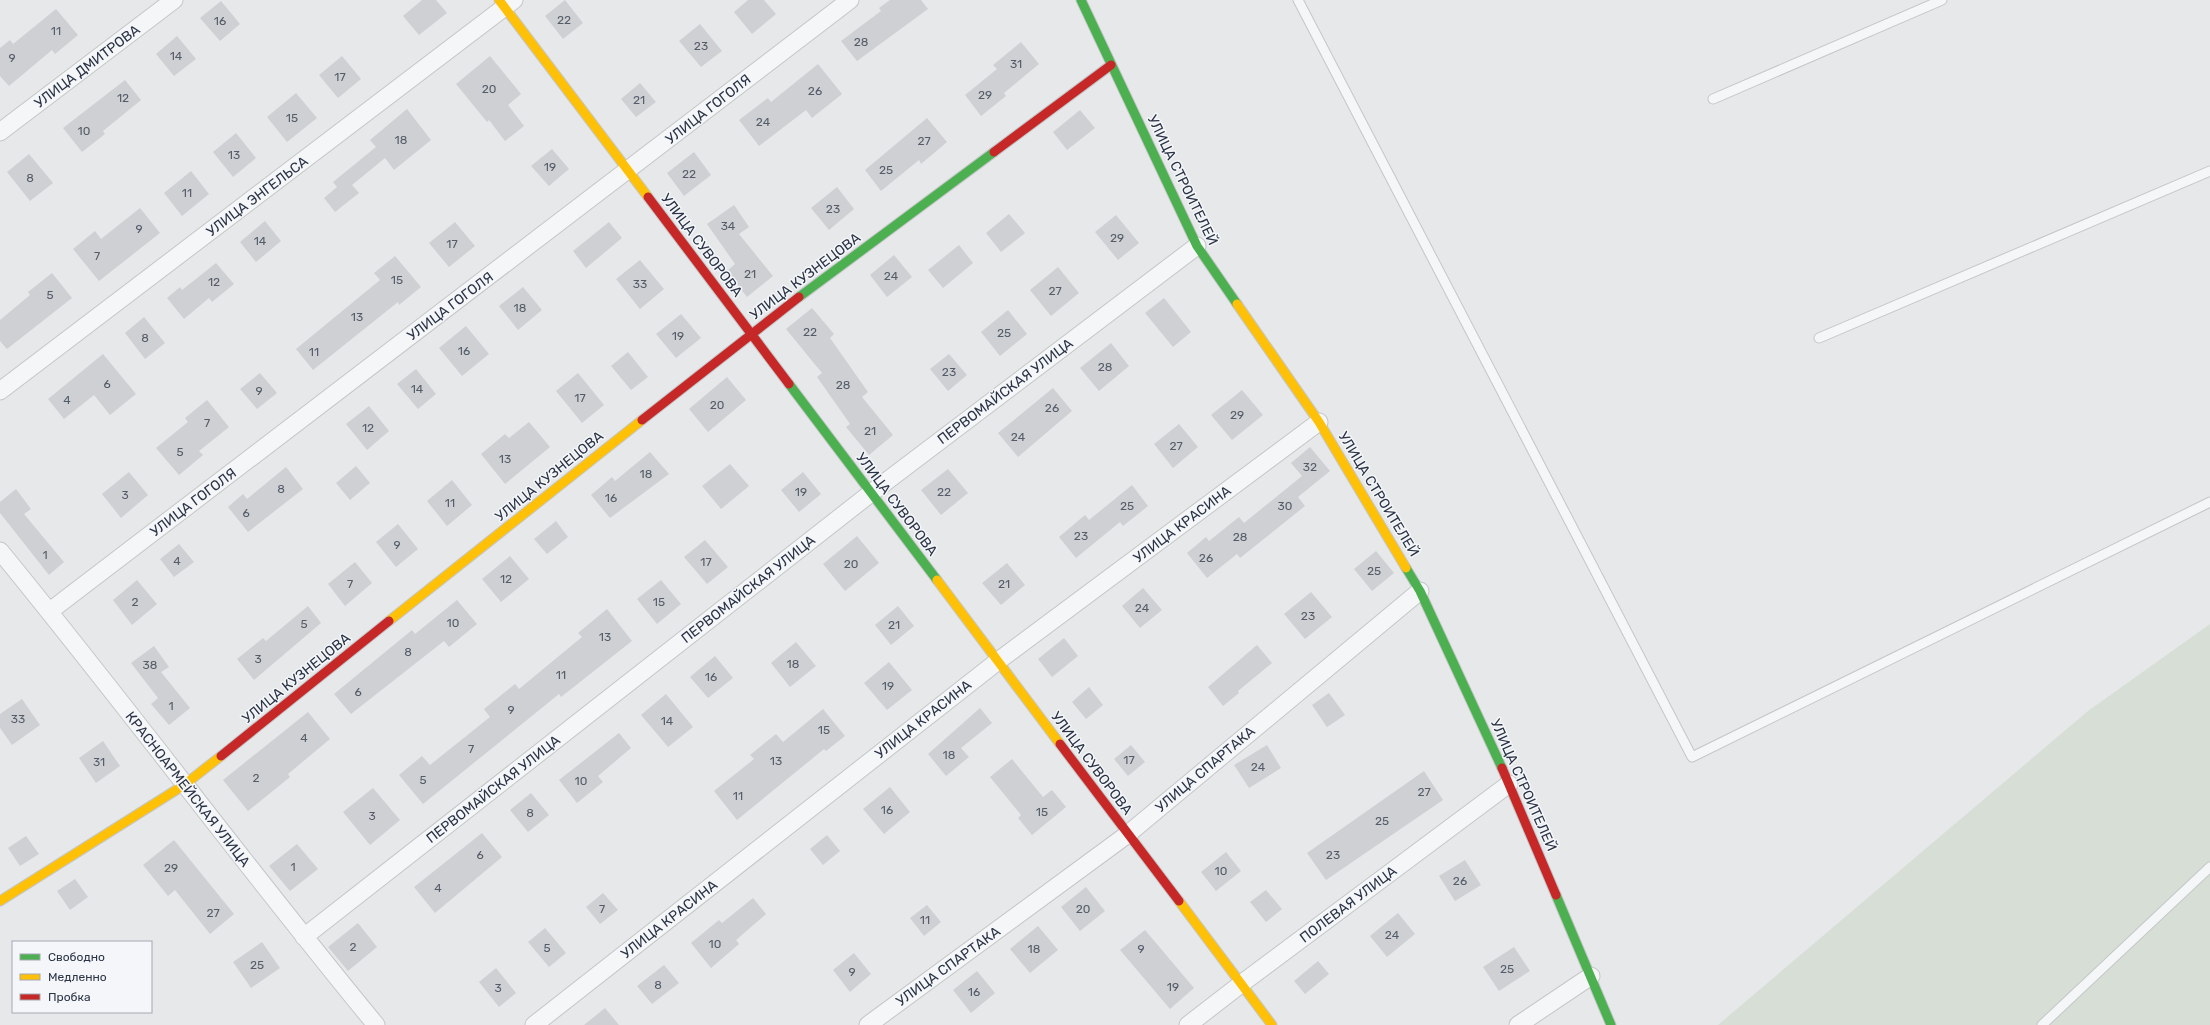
<svg xmlns="http://www.w3.org/2000/svg" width="2210" height="1025" font-family="Rubik,sans-serif">
<rect width="100%" height="100%" fill="#e6e8ea"/>
<path fill="#d6ded6" d="M2210,624V1025H1718L2088,711Z"/>
<path fill="#ced0d3" d="M422,0H436L447,13L419,35L403,16Z
M565,0L583,23L563,39L545,16Z
M748,0H764L776,14L752,34L734,12Z
M890,0H921L928,9L857,61L841,41L881,11L879,8Z
M221,1L240,24L220,41L200,18Z
M56,9L78,35L55,54L52,50L9,86L0,76V48L10,40L13,44Z
M700,24L722,51L701,67L679,41Z
M177,36L196,59L174,76L156,54Z
M1021,42L1039,64L1004,93L1006,96L981,116L965,95L997,69L993,65Z
M342,56L361,79L338,98L319,75Z
M490,56L521,94L508,105L524,126L505,141L489,120L487,122L456,84Z
M818,64L842,94L812,118L806,110L759,146L739,120L768,98L771,102Z
M125,80L141,100L103,131L105,134L82,152L63,128Z
M640,83L656,102L636,117L621,99Z
M296,93L317,118L287,142L267,117Z
M407,109L431,140L394,170L385,158L352,185L359,193L335,212L324,198L337,187L333,182L376,147L370,140Z
M1080,110L1095,128L1067,150L1053,132Z
M927,118L947,142L921,164L919,160L881,191L865,170Z
M236,133L256,158L233,177L213,152Z
M552,149L569,169L549,186L531,166Z
M694,152L711,175L684,196L667,173Z
M29,154L53,183L30,201L7,172Z
M191,171L209,194L182,216L164,193Z
M837,187L854,209L829,230L811,208Z
M734,205L749,227L739,234L773,276L747,297L727,271L735,264L707,224Z
M140,208L160,233L99,281L73,249L95,231L101,239Z
M1009,214L1025,233L1001,252L986,233Z
M1116,215L1139,243L1118,260L1095,232Z
M265,221L281,241L256,262L240,242Z
M455,222L475,246L449,267L429,243Z
M609,222L622,238L586,268L573,251Z
M959,245L973,263L943,288L928,270Z
M894,255L912,277L887,297L870,275Z
M395,256L421,287L399,305L398,302L313,370L296,349L380,280L374,273Z
M640,260L664,289L640,309L616,279Z
M216,263L234,284L212,302L209,298L184,319L167,298L180,287L182,290Z
M1058,267L1079,293L1051,316L1030,290Z
M52,273L72,298L7,349L0,341V320L30,295L28,292Z
M523,287L542,310L518,330L499,306Z
M1164,298L1191,332L1173,347L1145,313Z
M812,308L834,334L830,338L868,392L862,397L893,435L869,455L846,427L850,424L817,377L822,373L786,329Z
M1008,310L1027,334L1000,356L981,332Z
M681,314L701,338L676,358L656,334Z
M144,317L165,343L145,359L125,333Z
M466,326L489,354L462,376L439,348Z
M1111,343L1129,366L1099,391L1080,368Z
M628,352L648,377L631,390L611,366Z
M103,354L136,394L110,415L94,395L64,419L48,399Z
M949,354L967,375L948,391L930,369Z
M416,369L436,394L418,409L397,384Z
M260,373L277,393L257,409L240,389Z
M578,373L604,405L582,423L556,391Z
M727,377L746,400L708,432L689,409Z
M1053,388L1072,411L1018,457L998,433Z
M1242,390L1263,415L1232,440L1211,415Z
M207,400L229,427L199,451L203,455L179,475L156,448L188,422L185,418Z
M369,406L389,431L367,450L346,424Z
M529,422L550,447L505,484L481,454L505,434L509,438Z
M1179,424L1198,447L1173,468L1154,444Z
M1310,447L1330,471L1298,497L1305,506L1240,558L1237,554L1207,578L1187,553L1206,537L1209,541L1239,517L1244,523L1302,476L1291,463Z
M650,452L669,474L610,518L591,495L612,477L615,481Z
M730,464L749,486L721,509L702,486Z
M356,466L370,483L350,500L336,483Z
M286,467L303,489L248,532L228,507L243,494L247,499Z
M948,469L968,493L941,515L921,490Z
M129,472L148,495L121,518L102,494Z
M803,472L821,494L799,512L781,490Z
M452,480L472,505L447,526L427,501Z
M1132,485L1148,506L1123,526L1120,522L1076,558L1059,537L1085,515L1089,520Z
M16,489L31,509L24,514L64,562L49,575L0,513V502Z
M556,521L568,537L547,554L534,539Z
M398,524L418,549L396,567L376,542Z
M857,536L879,563L845,591L823,564Z
M705,540L728,567L707,584L684,557Z
M179,544L194,562L174,577L160,559Z
M1376,551L1394,573L1372,591L1354,569Z
M510,556L529,579L501,602L482,579Z
M355,562L372,583L345,606L328,584Z
M1007,563L1025,585L1001,605L982,583Z
M137,580L157,604L132,625L113,600Z
M661,580L681,604L657,624L637,599Z
M1143,588L1162,610L1140,628L1122,606Z
M1311,592L1332,617L1305,639L1284,614Z
M457,600L477,624L449,647L444,641L351,714L334,694L412,630L415,634Z
M308,606L321,623L254,680L237,659L263,638L266,641Z
M898,606L914,626L891,645L875,625Z
M607,609L632,641L561,697L559,694L423,804L399,775L422,756L430,765L490,717L484,709L515,684L519,689L582,637L578,633Z
M1064,638L1078,656L1052,677L1038,659Z
M796,642L816,666L790,687L771,663Z
M1257,645L1272,663L1238,691L1239,693L1223,706L1208,687Z
M154,646L169,667L161,672L190,708L169,725L151,704L158,698L131,663Z
M715,656L733,678L708,698L690,677Z
M889,662L912,690L887,710L864,683Z
M1089,687L1103,705L1086,719L1072,702Z
M1329,693L1345,715L1327,727L1312,705Z
M666,694L693,727L668,747L641,715Z
M22,699L40,725L12,745L0,728V714Z
M980,708L992,723L961,748L969,757L946,776L928,754Z
M823,709L845,736L826,751L824,749L737,820L714,791L754,759L750,755L776,734L783,742Z
M308,712L330,739L288,774L290,777L248,811L223,780Z
M619,733L631,748L598,776L603,782L577,803L559,780Z
M103,741L120,766L96,783L79,758Z
M1131,745L1145,762L1128,776L1114,759Z
M1267,745L1281,768L1249,788L1234,765Z
M1012,759L1043,797L1052,790L1066,807L1032,835L1018,818L1021,815L990,777Z
M1424,771L1443,800L1326,880L1307,853Z
M890,787L910,812L884,834L863,809Z
M373,788L400,820L370,845L343,812Z
M531,793L549,815L528,832L510,810Z
M482,833L502,857L435,913L414,887Z
M827,835L840,851L823,865L810,849Z
M26,836L39,854L20,866L8,848Z
M174,840L234,914L210,934L175,890L168,896L143,865Z
M297,844L318,869L290,891L269,866Z
M1226,852L1241,871L1216,891L1201,872Z
M1465,860L1481,885L1455,901L1439,876Z
M75,879L88,897L70,910L57,891Z
M1086,887L1105,911L1080,931L1061,907Z
M1266,890L1282,909L1266,922L1250,902Z
M603,893L618,910L600,924L586,907Z
M753,898L766,914L736,940L739,944L711,968L691,943L719,920L722,923Z
M927,905L941,922L924,936L910,918Z
M1398,913L1415,934L1387,957L1370,936Z
M358,923L377,947L348,971L328,947Z
M1038,926L1058,950L1030,973L1010,949Z
M545,928L566,953L549,967L528,942Z
M1145,930L1194,988L1170,1009L1120,950Z
M262,942L280,968L251,988L233,962Z
M1514,947L1530,971L1499,991L1483,967Z
M854,953L871,974L850,992L833,970Z
M1318,961L1329,974L1305,994L1294,981Z
M664,965L679,983L652,1004L637,986Z
M496,968L516,993L499,1007L479,982Z
M977,971L995,993L971,1013L953,990Z
M605,1008L619,1025H584Z"/>
<g fill="none" stroke-linecap="round" stroke-linejoin="round">
<defs>
<path id="lane" d="M1298,0L1692,757L2210,502
M1713,99L1942,0
M1819,338L2210,171
M2042,1025L2210,867"/>
<path id="street" d="M0,132L174,0
M0,391L514,0
M0,551C128,707 248,870 376,1025
M50,611L850,0
M304,937L871,493L1197,246
M534,1025L998,661L1319,422
M868,1025L1128,834L1420,591
M1188,1025L1241,984L1509,784
M1518,1025L1591,976"/>
<path id="fast" d="M1081,0L1197,246L1237,304
M799,297L994,152
M789,384L937,580
M1406,568L1420,591L1502,768
M1556,895L1611,1025"/>
<path id="slow" d="M499,0L648,197
M1237,304L1319,422L1406,568
M937,580L1060,744
M389,621L642,420
M0,901L184,785L221,756
M1179,901L1272,1025"/>
<path id="jam" d="M994,152L1111,65
M648,197L789,384
M642,420L799,297
M1060,744L1179,901
M221,756L389,621
M1502,768L1556,895"/>
</defs>
<use href="#lane" stroke="#c4c6c8" stroke-width="11"/>
<use href="#street" stroke="#c4c6c8" stroke-width="19"/>
<use href="#fast" stroke="#c4c6c8" stroke-width="11"/>
<use href="#slow" stroke="#c4c6c8" stroke-width="11"/>
<use href="#jam" stroke="#c4c6c8" stroke-width="11"/>
<use href="#lane" stroke="#f5f6f7" stroke-width="9"/>
<use href="#street" stroke="#f5f6f7" stroke-width="17"/>
<use href="#fast" stroke="#4caf50" stroke-width="9"/>
<use href="#slow" stroke="#ffc107" stroke-width="9"/>
<use href="#jam" stroke="#c62828" stroke-width="9"/>
</g>
<g text-anchor="middle" stroke-width="3" stroke-linejoin="round" paint-order="stroke">
<g font-size="12" fill="#545c69">
<text x="564" y="24">22</text>
<text x="220" y="25">16</text>
<text x="56" y="35">11</text>
<text x="861" y="46">28</text>
<text x="701" y="50">23</text>
<text x="176" y="60">14</text>
<text x="12" y="62">9</text>
<text x="1016" y="68">31</text>
<text x="340" y="81">17</text>
<text x="489" y="93">20</text>
<text x="815" y="95">26</text>
<text x="985" y="99">29</text>
<text x="123" y="102">12</text>
<text x="639" y="104">21</text>
<text x="292" y="122">15</text>
<text x="763" y="126">24</text>
<text x="84" y="135">10</text>
<text x="401" y="144">18</text>
<text x="924" y="145">27</text>
<text x="234" y="159">13</text>
<text x="550" y="171">19</text>
<text x="886" y="174">25</text>
<text x="689" y="178">22</text>
<text x="30" y="182">8</text>
<text x="187" y="197">11</text>
<text x="833" y="213">23</text>
<text x="728" y="230">34</text>
<text x="139" y="233">9</text>
<text x="1117" y="242">29</text>
<text x="260" y="245">14</text>
<text x="452" y="248">17</text>
<text x="97" y="260">7</text>
<text x="750" y="278">21</text>
<text x="891" y="280">24</text>
<text x="397" y="284">15</text>
<text x="214" y="286">12</text>
<text x="640" y="288">33</text>
<text x="1055" y="295">27</text>
<text x="50" y="299">5</text>
<text x="520" y="312">18</text>
<text x="357" y="321">13</text>
<text x="810" y="336">22</text>
<text x="1004" y="337">25</text>
<text x="678" y="340">19</text>
<text x="145" y="342">8</text>
<text x="464" y="355">16</text>
<text x="314" y="356">11</text>
<text x="1105" y="371">28</text>
<text x="949" y="376">23</text>
<text x="107" y="388">6</text>
<text x="843" y="389">28</text>
<text x="417" y="393">14</text>
<text x="259" y="395">9</text>
<text x="580" y="402">17</text>
<text x="67" y="404">4</text>
<text x="717" y="409">20</text>
<text x="1052" y="412">26</text>
<text x="1237" y="419">29</text>
<text x="207" y="427">7</text>
<text x="368" y="432">12</text>
<text x="870" y="435">21</text>
<text x="1018" y="441">24</text>
<text x="1176" y="450">27</text>
<text x="180" y="456">5</text>
<text x="505" y="463">13</text>
<text x="1310" y="471">32</text>
<text x="646" y="478">18</text>
<text x="281" y="493">8</text>
<text x="801" y="496">19</text>
<text x="944" y="496">22</text>
<text x="125" y="499">3</text>
<text x="611" y="502">16</text>
<text x="450" y="507">11</text>
<text x="1127" y="510">25</text>
<text x="1285" y="510">30</text>
<text x="246" y="517">6</text>
<text x="1081" y="540">23</text>
<text x="1240" y="541">28</text>
<text x="397" y="549">9</text>
<text x="45" y="559">1</text>
<text x="1206" y="562">26</text>
<text x="177" y="565">4</text>
<text x="706" y="566">17</text>
<text x="851" y="568">20</text>
<text x="1374" y="575">25</text>
<text x="506" y="583">12</text>
<text x="350" y="588">7</text>
<text x="1004" y="588">21</text>
<text x="135" y="606">2</text>
<text x="659" y="606">15</text>
<text x="1142" y="612">24</text>
<text x="1308" y="620">23</text>
<text x="453" y="627">10</text>
<text x="304" y="628">5</text>
<text x="894" y="629">21</text>
<text x="605" y="641">13</text>
<text x="408" y="656">8</text>
<text x="258" y="663">3</text>
<text x="793" y="668">18</text>
<text x="150" y="669">38</text>
<text x="561" y="679">11</text>
<text x="711" y="681">16</text>
<text x="888" y="690">19</text>
<text x="358" y="696">6</text>
<text x="171" y="710">1</text>
<text x="511" y="714">9</text>
<text x="18" y="723">33</text>
<text x="667" y="725">14</text>
<text x="824" y="734">15</text>
<text x="304" y="742">4</text>
<text x="471" y="753">7</text>
<text x="949" y="759">18</text>
<text x="1129" y="764">17</text>
<text x="776" y="765">13</text>
<text x="99" y="766">31</text>
<text x="1258" y="771">24</text>
<text x="256" y="782">2</text>
<text x="423" y="784">5</text>
<text x="581" y="785">10</text>
<text x="1424" y="796">27</text>
<text x="738" y="800">11</text>
<text x="887" y="814">16</text>
<text x="1042" y="816">15</text>
<text x="530" y="817">8</text>
<text x="372" y="820">3</text>
<text x="1382" y="825">25</text>
<text x="480" y="859">6</text>
<text x="1333" y="859">23</text>
<text x="293" y="871">1</text>
<text x="171" y="872">29</text>
<text x="1221" y="875">10</text>
<text x="1460" y="885">26</text>
<text x="438" y="892">4</text>
<text x="602" y="913">7</text>
<text x="1083" y="913">20</text>
<text x="213" y="917">27</text>
<text x="925" y="924">11</text>
<text x="1392" y="939">24</text>
<text x="715" y="948">10</text>
<text x="353" y="951">2</text>
<text x="547" y="952">5</text>
<text x="1034" y="953">18</text>
<text x="1141" y="953">9</text>
<text x="257" y="969">25</text>
<text x="1507" y="973">25</text>
<text x="852" y="976">9</text>
<text x="658" y="989">8</text>
<text x="1173" y="991">19</text>
<text x="498" y="992">3</text>
<text x="974" y="996">16</text>
</g>
<g font-size="14" fill="#2b3445" stroke="#f4f6f9">
<text transform="translate(87 66) rotate(-37)" y="5">УЛИЦА ДМИТРОВА</text>
<text transform="translate(708 109) rotate(-38)" y="5">УЛИЦА ГОГОЛЯ</text>
<text transform="translate(1183 180) rotate(64)" y="5">УЛИЦА СТРОИТЕЛЕЙ</text>
<text transform="translate(257 196) rotate(-37)" y="5">УЛИЦА ЭНГЕЛЬСА</text>
<text transform="translate(702 245) rotate(53)" y="5">УЛИЦА СУВОРОВА</text>
<text transform="translate(805 276) rotate(-37)" y="5">УЛИЦА КУЗНЕЦОВА</text>
<text transform="translate(450 306) rotate(-37)" y="5">УЛИЦА ГОГОЛЯ</text>
<text transform="translate(1005 391) rotate(-37)" y="5">ПЕРВОМАЙСКАЯ УЛИЦА</text>
<text transform="translate(549 476) rotate(-39)" y="5">УЛИЦА КУЗНЕЦОВА</text>
<text transform="translate(1379 494) rotate(59)" y="5">УЛИЦА СТРОИТЕЛЕЙ</text>
<text transform="translate(193 502) rotate(-37)" y="5">УЛИЦА ГОГОЛЯ</text>
<text transform="translate(897 504) rotate(53)" y="5">УЛИЦА СУВОРОВА</text>
<text transform="translate(1182 524) rotate(-37)" y="5">УЛИЦА КРАСИНА</text>
<text transform="translate(748 589) rotate(-38)" y="5">ПЕРВОМАЙСКАЯ УЛИЦА</text>
<text transform="translate(296 678) rotate(-39)" y="5">УЛИЦА КУЗНЕЦОВА</text>
<text transform="translate(923 719) rotate(-38)" y="5">УЛИЦА КРАСИНА</text>
<text transform="translate(1092 763) rotate(53)" y="5">УЛИЦА СУВОРОВА</text>
<text transform="translate(1205 769) rotate(-40)" y="5">УЛИЦА СПАРТАКА</text>
<text transform="translate(1524 785) rotate(66)" y="5">УЛИЦА СТРОИТЕЛЕЙ</text>
<text transform="translate(188 789) rotate(52)" y="5">КРАСНОАРМЕЙСКАЯ УЛИЦА</text>
<text transform="translate(493 789) rotate(-38)" y="5">ПЕРВОМАЙСКАЯ УЛИЦА</text>
<text transform="translate(1348 904) rotate(-37)" y="5">ПОЛЕВАЯ УЛИЦА</text>
<text transform="translate(669 919) rotate(-38)" y="5">УЛИЦА КРАСИНА</text>
<text transform="translate(948 966) rotate(-36)" y="5">УЛИЦА СПАРТАКА</text>
</g>
</g>
<rect x="12" y="941" width="140" height="72" fill="#f4f6f9" stroke="#a4a8b1"/>
<rect x="20" y="954" width="20" height="6" fill="#4caf50" stroke="#a4a8b1"/>
<text x="48" y="961" font-size="12" fill="#2b3445">Свободно</text>
<rect x="20" y="974" width="20" height="6" fill="#ffc107" stroke="#a4a8b1"/>
<text x="48" y="981" font-size="12" fill="#2b3445">Медленно</text>
<rect x="20" y="994" width="20" height="6" fill="#c62828" stroke="#a4a8b1"/>
<text x="48" y="1001" font-size="12" fill="#2b3445">Пробка</text>
</svg>
